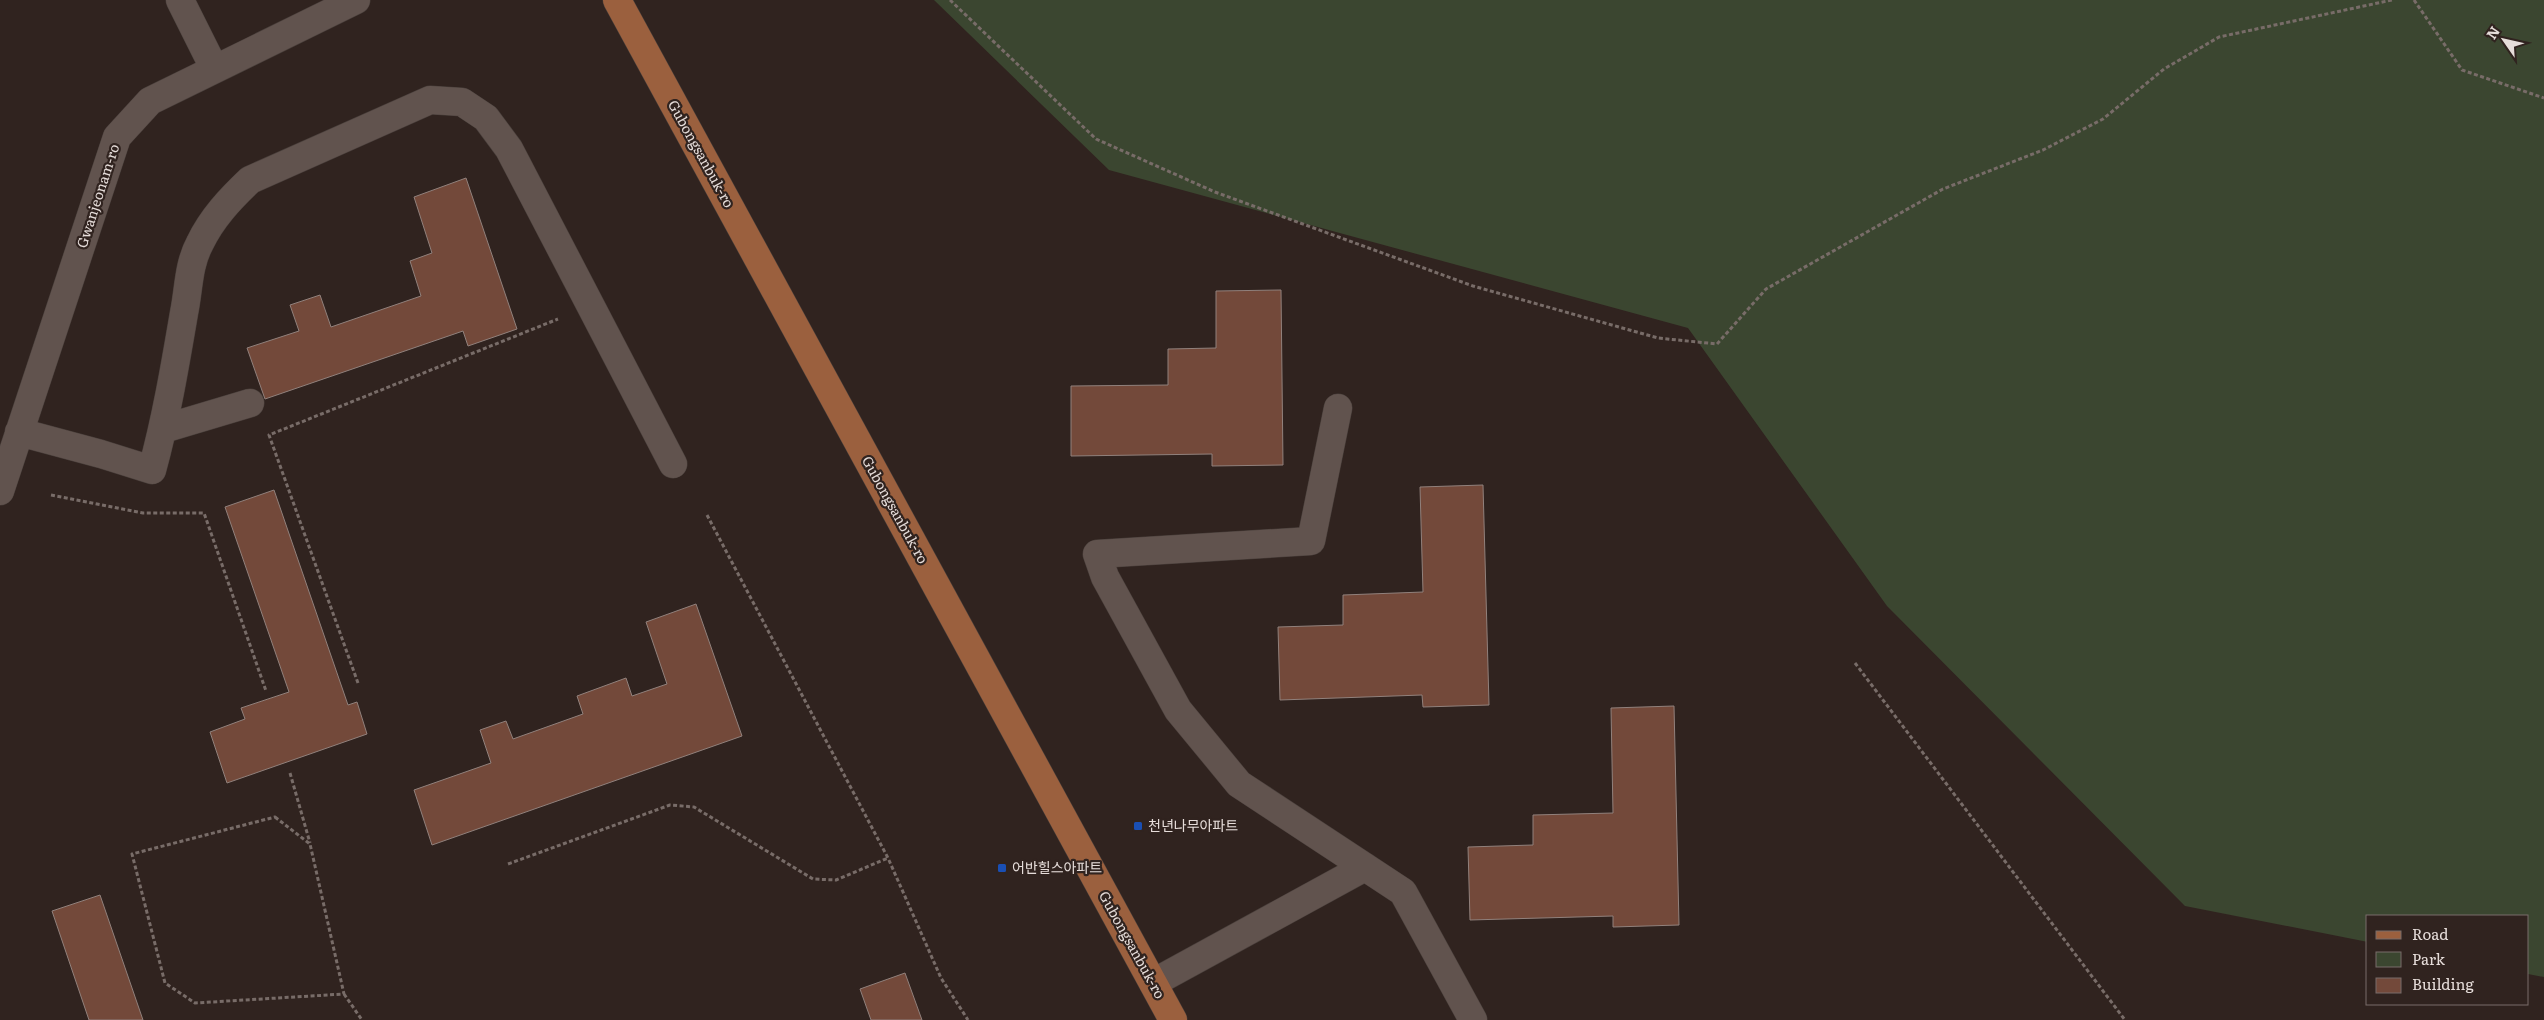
<svg xmlns="http://www.w3.org/2000/svg" width="2544" height="1020" font-family="Literata,'Noto Sans KR',serif">
<rect width="100%" height="100%" fill="#30231f"/>
<path fill="#3b4630" d="M934,0H2544V977L2528,974V916H2368V942L2185,906L1887,606L1688,328L1109,170Z"/>
<path fill="#73493a" stroke="#91817c" d="M466,178L517,329L468,346L463,331L265,399L247,348L299,331L290,305L320,295L331,327L421,296L410,261L432,253L414,197Z
M1281,290L1283,465L1212,466V454L1071,456V386L1168,385V349L1216,348V291Z
M1483,485L1489,705L1423,707L1422,695L1280,700L1278,627L1343,625V595L1423,592L1420,487Z
M274,490L348,705L357,702L367,734L227,783L210,732L245,719L241,708L289,692L225,507Z
M696,604L742,736L432,845L414,790L491,763L480,730L506,721L513,739L583,714L577,696L626,678L632,696L667,684L646,622Z
M1674,706L1679,925L1613,927V916L1470,920L1468,847L1533,845V815L1613,813L1611,708Z
M100,895L143,1020H89L52,911Z
M905,973L922,1020H871L860,989Z"/>
<g fill="none" stroke-linecap="round" stroke-linejoin="round">
<defs>
<path id="minor" d="M180,0L214,68
M1338,408L1311,541L1097,554L1105,577L1178,710L1239,784L1403,892L1473,1020
M163,429L250,403
M19,432L101,454L152,470C166,419 175,366 184,313C189,289 188,265 200,243C212,218 230,199 250,180L430,100L462,102L486,118L509,149L673,464
M0,491L117,137L150,101L356,0
M1153,983L1365,867"/>
<path id="major" d="M617,0L1173,1020"/>
</defs>
<use href="#minor" stroke="#493f3b" stroke-width="29"/>
<use href="#major" stroke="#493f3b" stroke-width="29"/>
<path stroke="#786c68" stroke-width="3" stroke-dasharray="4 2.5" stroke-linecap="butt" d="M950,0L1096,139L1215,192L1473,286L1658,338L1717,344L1766,289L1943,189L2043,150L2103,119L2164,69L2219,37L2392,0
M2414,0L2462,70L2544,98
M51,495L143,513H204L266,691
M707,515L888,858L941,978L968,1020
M1855,663L2125,1020
M358,683L269,435L558,319
M290,773L310,843
M275,817L310,844L344,994L195,1003L165,983L132,854Z
M508,864L670,805L694,807L813,879L836,880L888,858
M344,994L362,1020"/>
<use href="#minor" stroke="#61534e" stroke-width="28"/>
<use href="#major" stroke="#9b603e" stroke-width="28"/>
</g>
<g fill="#1a4fb4" stroke="#30231f" stroke-width="2">
<rect x="1133" y="821" width="10" height="10" rx="2.5"/>
<rect x="997" y="863" width="10" height="10" rx="2.5"/>
</g>
<g text-anchor="middle" stroke-width="4.5" stroke-linejoin="round" paint-order="stroke">
<g font-size="14" fill="#e6ddda" stroke="#30231f">
<text transform="translate(701 154) rotate(61)" y="5">Gubongsanbuk-ro</text>
<text transform="translate(98 196) rotate(-72)" y="5">Gwanjeonam-ro</text>
<text transform="translate(895 510) rotate(61)" y="5">Gubongsanbuk-ro</text>
<text transform="translate(1132 945) rotate(61)" y="5">Gubongsanbuk-ro</text>
</g>
<g font-size="14" fill="#e6ddda" stroke="#30231f" text-anchor="start">
<text x="1148" y="831">천년나무아파트</text>
<text x="1012" y="873">어반힐스아파트</text>
</g>
</g>
<rect x="2366" y="915" width="162" height="90" fill="#30231f" stroke="#796d6a"/>
<rect x="2376" y="931" width="25" height="8" fill="#9b603e" stroke="#796d6a"/>
<text x="2412" y="940" font-size="15" fill="#e6ddda">Road</text>
<rect x="2376" y="952" width="25" height="15" fill="#3b4630" stroke="#796d6a"/>
<text x="2412" y="965" font-size="15" fill="#e6ddda">Park</text>
<rect x="2376" y="978" width="25" height="15" fill="#73493a" stroke="#796d6a"/>
<text x="2412" y="990" font-size="15" fill="#e6ddda">Building</text>
<g transform="translate(2504 40) rotate(304)" stroke="#30231f" stroke-width="4" paint-order="stroke">
<path d="M0-4L9 19L0 12L-9 19Z" fill="#e6ddda"/>
<text y="-8" font-size="14" font-weight="bold" text-anchor="middle" fill="#e6ddda">N</text>
</g>
</svg>
